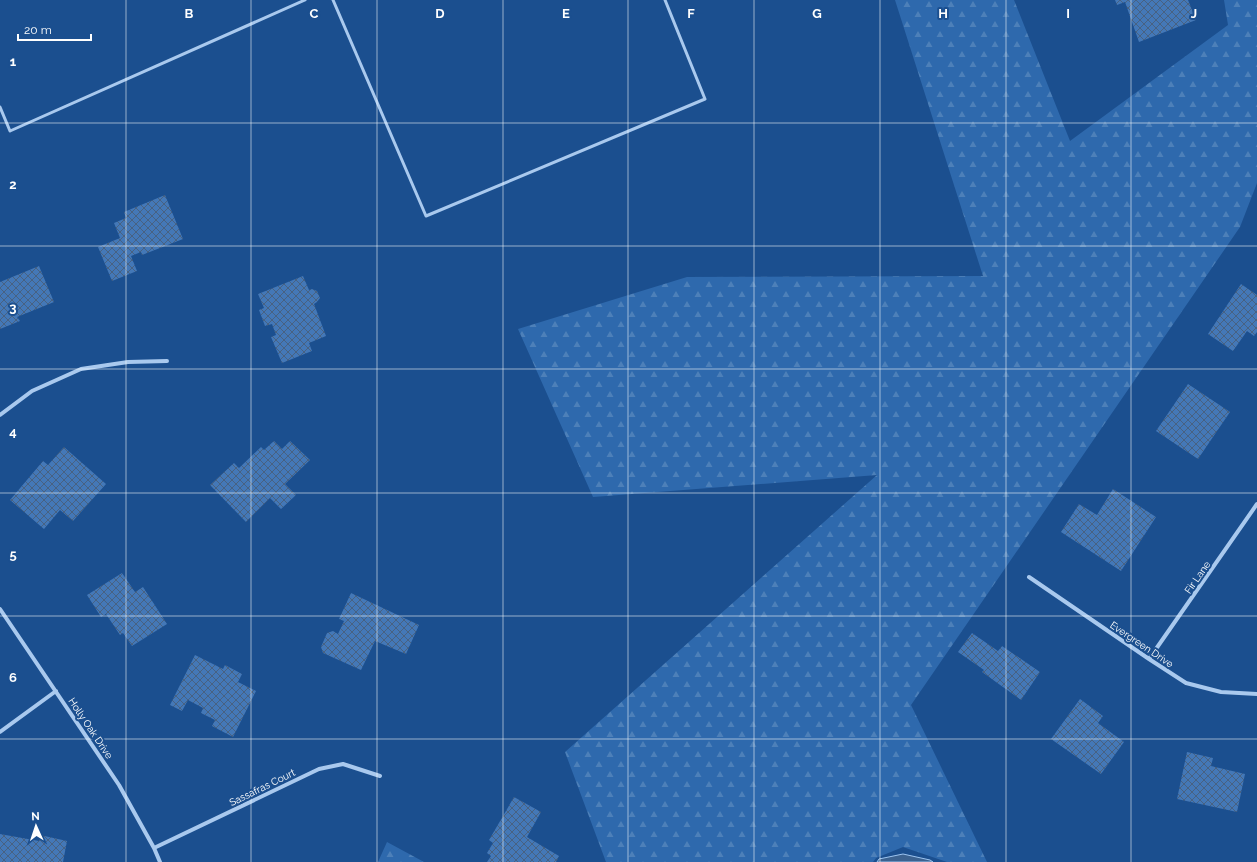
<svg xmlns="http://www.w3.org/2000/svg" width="1257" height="862" font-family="Raleway,sans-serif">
<defs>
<pattern id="forest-firs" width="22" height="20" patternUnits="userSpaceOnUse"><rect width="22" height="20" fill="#2e69ad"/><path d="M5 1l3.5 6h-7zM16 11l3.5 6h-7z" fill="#4d80b9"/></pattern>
<pattern id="building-cross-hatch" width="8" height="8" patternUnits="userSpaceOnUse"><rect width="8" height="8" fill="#4478b7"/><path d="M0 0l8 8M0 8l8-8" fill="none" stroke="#486282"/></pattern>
</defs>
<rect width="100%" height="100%" fill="#1b4f8f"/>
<path fill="url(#forest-firs)" d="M895,0H1014L1070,141L1228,25L1224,0H1257V183L1240,227L911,705L987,862H947L903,847L876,858L873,862H606L565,752L877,475L593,497L518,329L687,277L983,276Z
M387,842L424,862H378Z"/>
<path fill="#3c6290" stroke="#9cc4f0" d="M903,854L930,860L933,862H877L879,859Z"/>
<path fill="url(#building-cross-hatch)" d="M1115,0H1188L1196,20L1139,42L1125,2L1117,5Z
M165,195L183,239L142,255L141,252L131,256L137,271L112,281L98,247L120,238L114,223L126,218L124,212Z
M39,266L54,302L17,317L20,321L0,329V282Z
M303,276L309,290L312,289L317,291L320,298L317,302L314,304L326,336L309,343L312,351L282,363L271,337L276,335L272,324L265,326L259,310L264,308L258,294Z
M1241,284L1257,295V332L1254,336L1247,331L1233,351L1208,334Z
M1188,384L1230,412L1198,459L1156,431Z
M274,441L282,449L290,441L310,460L285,484L296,495L281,509L270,498L246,522L210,485L234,463L239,468L261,447L264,450Z
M64,447L106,484L73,521L60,510L44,529L10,500L43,461L48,465Z
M1113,489L1156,517L1121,571L1061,532L1079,504L1097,515Z
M122,573L135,592L143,587L167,624L132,646L123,633L120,635L106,614L101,617L87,595Z
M351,593L419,625L406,654L375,641L361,670L323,653L321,647L327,633L333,631L338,634L344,621L339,619Z
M972,633L998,651L1002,646L1040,672L1021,700L982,672L984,670L958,652Z
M195,655L223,669L225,665L242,674L238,682L256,691L233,737L212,726L215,720L201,713L203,708L188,700L182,711L170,705Z
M1080,699L1103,716L1098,723L1124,742L1101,774L1051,739Z
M1187,752L1213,758L1211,766L1245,774L1237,812L1177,799Z
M514,797L541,812L527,837L559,856L556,862H487L491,856L487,853L493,843L489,840Z
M0,834L39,841L40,835L67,841L63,862H0Z"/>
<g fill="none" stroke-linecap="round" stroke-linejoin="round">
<path stroke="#a9c9ee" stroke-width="3" d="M333,0L426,216L705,99L665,0
M0,107L10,131L305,0"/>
<path stroke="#a9c9ee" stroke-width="4" d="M0,415L32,391L81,369L128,362L167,361
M1029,577L1149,659L1186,683L1221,692L1257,694
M0,609L119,785L154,848L160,862
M1149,659L1257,504
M0,732L56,691
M154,848L319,769L343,764L380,776"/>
</g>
<path fill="none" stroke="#fff" stroke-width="1" stroke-opacity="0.55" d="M126,0V862M251,0V862M377,0V862M503,0V862M628,0V862M754,0V862M880,0V862M1006,0V862M1131,0V862M0,123H1257M0,246H1257M0,369H1257M0,493H1257M0,616H1257M0,739H1257"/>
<g text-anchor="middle" stroke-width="4" stroke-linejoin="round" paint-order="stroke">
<g font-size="10" fill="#fff" stroke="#1b4f8f">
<text transform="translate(1197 577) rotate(-55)" y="4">Fir Lane</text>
<text transform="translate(1142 644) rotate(34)" y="4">Evergreen Drive</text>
<text transform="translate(91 728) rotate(56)" y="4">Holly Oak Drive</text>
<text transform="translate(262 787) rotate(-26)" y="4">Sassafras Court</text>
</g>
</g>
<g font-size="13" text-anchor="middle" font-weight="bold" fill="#fff" stroke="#1b4f8f" stroke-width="4" stroke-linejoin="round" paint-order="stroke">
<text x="189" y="18">B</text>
<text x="314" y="18">C</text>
<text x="440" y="18">D</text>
<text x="566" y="18">E</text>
<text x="691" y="18">F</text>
<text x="817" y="18">G</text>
<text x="943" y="18">H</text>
<text x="1068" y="18">I</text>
<text x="1194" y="18">J</text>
<text x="13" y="66">1</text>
<text x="13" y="189">2</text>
<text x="13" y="312">3</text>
<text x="13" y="436">4</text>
<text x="13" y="559">5</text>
<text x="13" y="682">6</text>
</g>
<g transform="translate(36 826) rotate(357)" stroke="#1b4f8f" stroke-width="3" paint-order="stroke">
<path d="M0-3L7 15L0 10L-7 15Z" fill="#ffffff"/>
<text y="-6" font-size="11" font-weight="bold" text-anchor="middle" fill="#ffffff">N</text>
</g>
<path d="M18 34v6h73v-6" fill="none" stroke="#ffffff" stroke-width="2"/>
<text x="24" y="34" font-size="12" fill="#ffffff" stroke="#1b4f8f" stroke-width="3" paint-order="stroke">20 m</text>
</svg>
